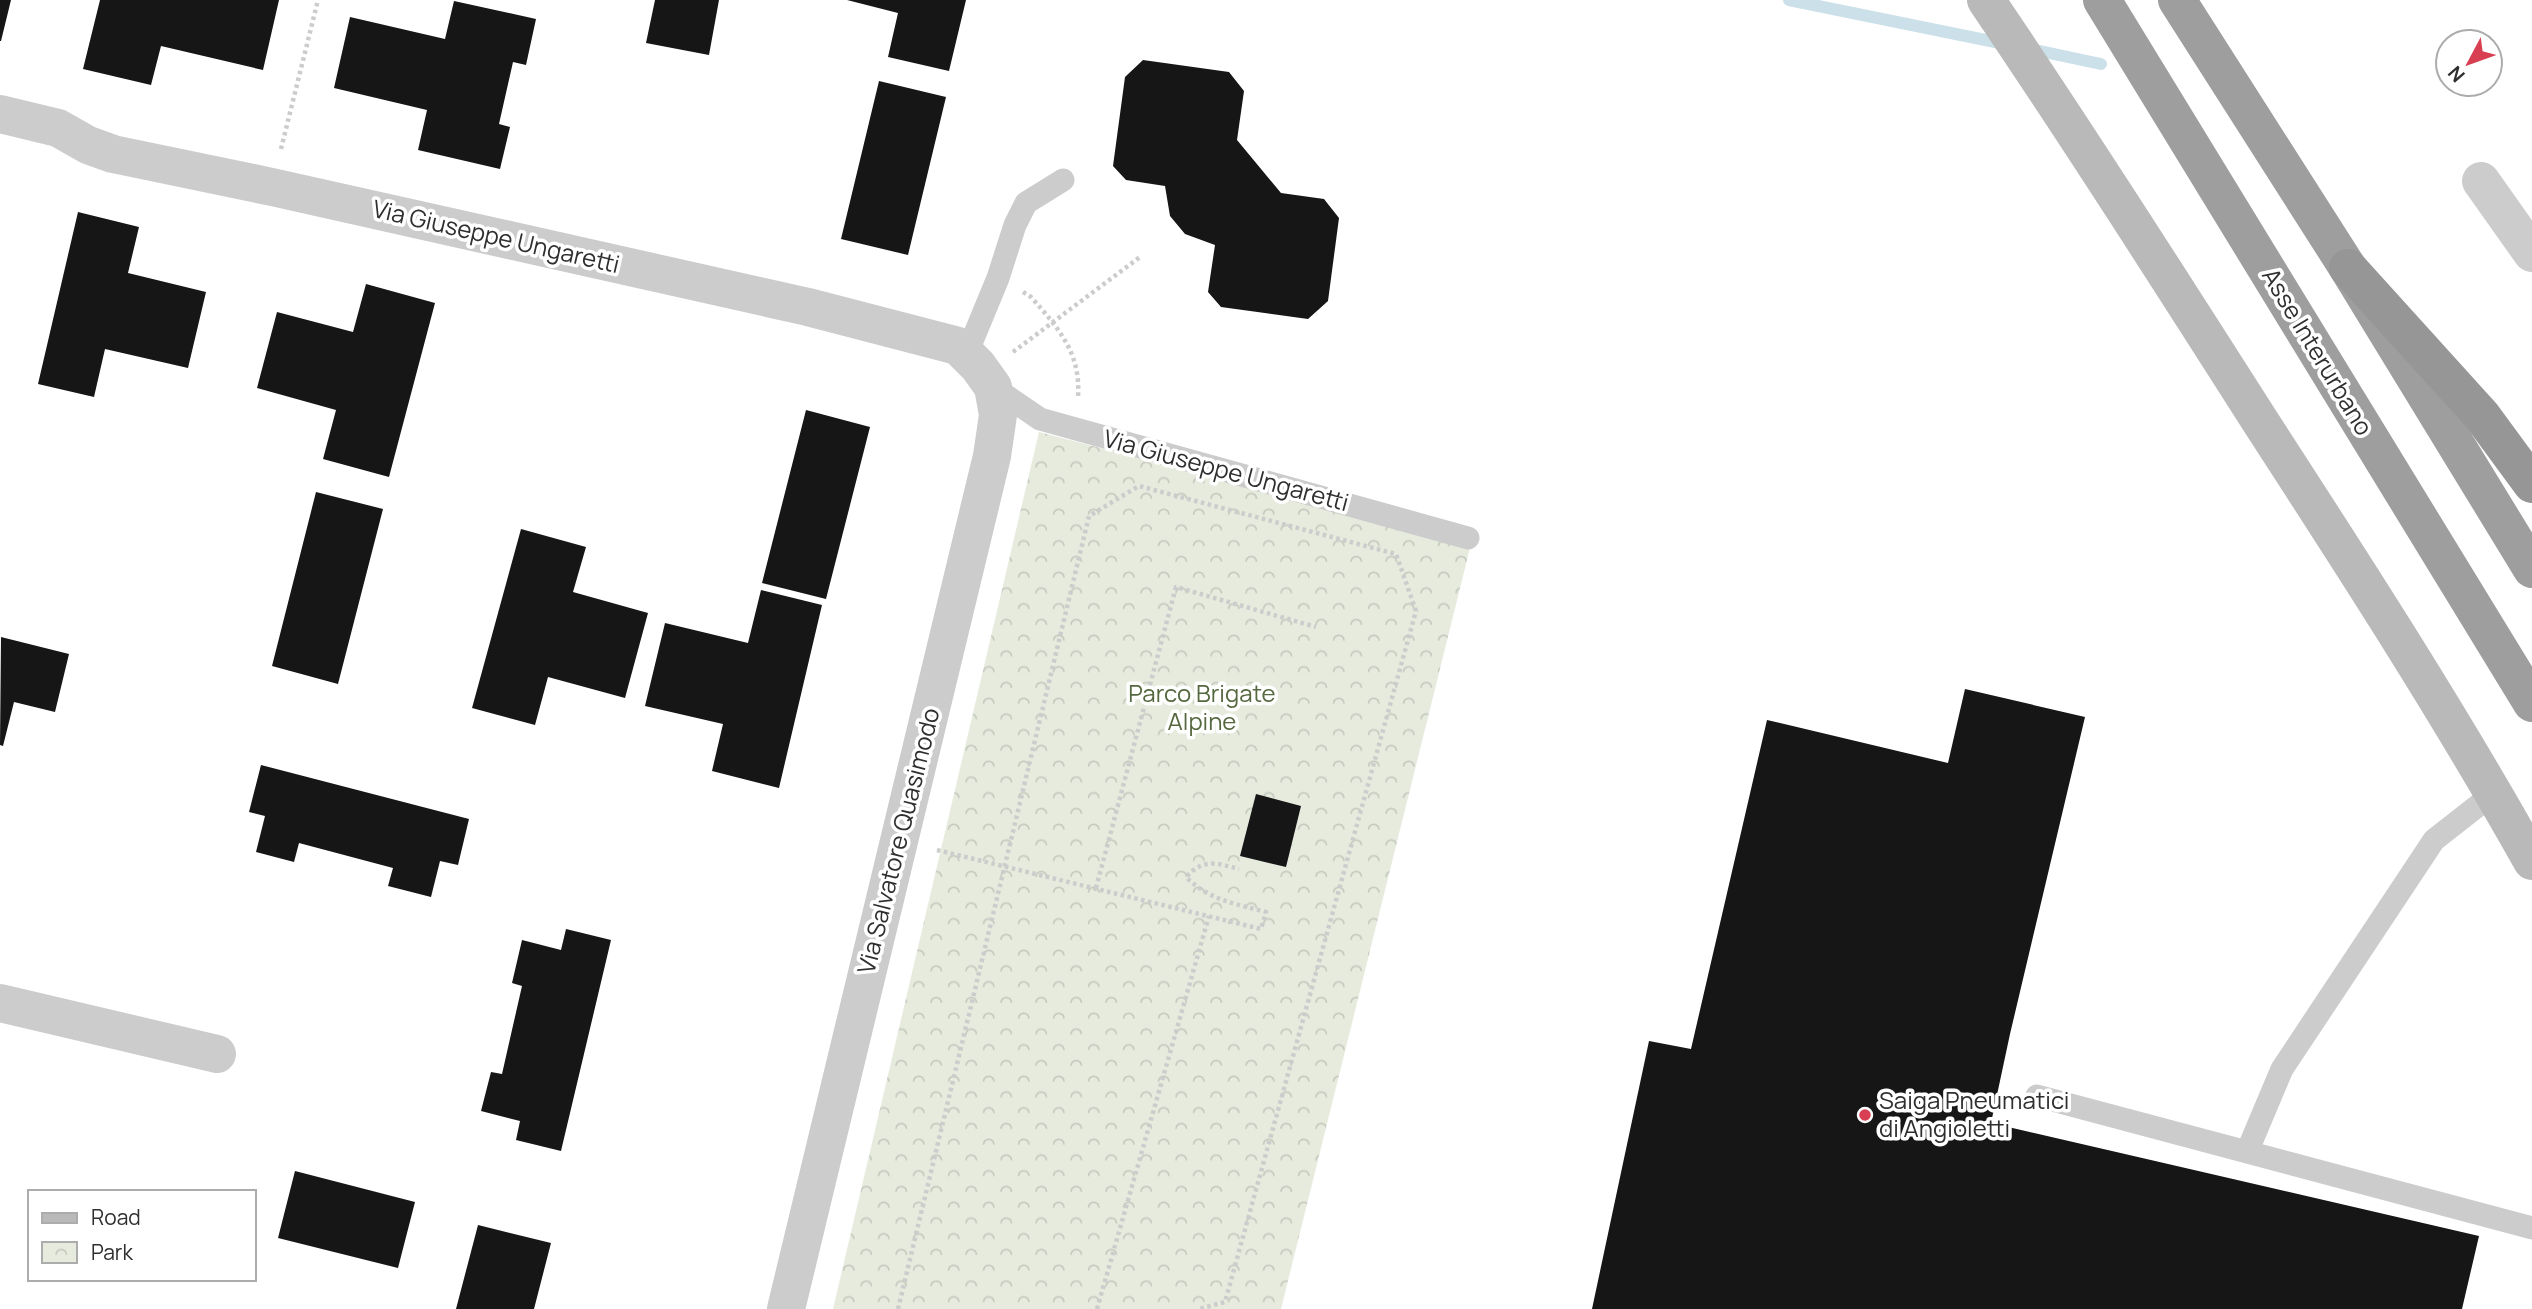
<svg xmlns="http://www.w3.org/2000/svg" width="2532" height="1309" font-family="Manrope,sans-serif">
<defs>
<pattern id="park-crowns" width="20" height="18" patternUnits="userSpaceOnUse" patternTransform="scale(1.75)"><rect width="20" height="18" fill="#e6ebde"/><path d="M2 6a3 3 0 1 1 6 0M12 15a3 3 0 1 1 6 0" fill="none" stroke="#c6cabf"/></pattern>
</defs>
<rect width="100%" height="100%" fill="#fff"/>
<path fill="url(#park-crowns)" d="M1039,432L1471,544L1281,1309H833Z"/>
<g fill="none" stroke-linecap="round" stroke-linejoin="round">
<path stroke="#cce0ea" stroke-width="12" d="M1789,0L2005,44
M2030,49L2101,64"/>
</g>
<path fill="#161616" d="M0,0H11L1,41H0Z
M100,0H279L263,70L161,46L151,85L83,69Z
M655,0H719L709,55L646,43Z
M847,0H966L949,71L888,57L898,13Z
M454,1L536,19L526,65L513,62L499,124L510,127L500,169L418,150L427,110L334,88L350,17L445,39Z
M1143,60L1229,72L1244,91L1237,140L1281,193L1324,199L1339,218L1328,301L1308,319L1221,307L1208,292L1215,245L1185,234L1170,216L1165,186L1126,180L1113,166L1125,77Z
M879,81L946,97L908,255L841,239Z
M78,212L139,227L128,273L206,292L188,368L105,349L94,397L38,384Z
M366,284L435,303L389,477L323,459L336,410L257,388L277,312L353,332Z
M806,410L870,427L826,599L762,583Z
M316,492L383,509L338,684L272,666Z
M521,529L586,547L573,592L648,613L625,698L548,677L535,725L472,708Z
M761,590L822,605L779,788L712,771L723,724L645,706L665,623L748,643Z
M1,637L69,654L55,712L14,702L3,746L0,745Z
M1965,689L2085,717L2010,1034L1991,1123L2479,1236L2462,1309H1592L1649,1041L1691,1049L1767,720L1948,763Z
M261,765L469,819L458,865L440,861L431,897L388,886L393,868L299,843L294,862L256,852L265,816L249,812Z
M1256,794L1301,806L1286,867L1240,856Z
M566,929L611,940L561,1151L516,1140L520,1121L481,1111L491,1072L502,1074L522,986L512,983L522,940L561,950Z
M295,1171L415,1202L398,1268L278,1238Z
M478,1225L551,1243L534,1309H456Z"/>
<g fill="none" stroke-linecap="round" stroke-linejoin="round">
<path stroke="#ccc" stroke-width="4.5" stroke-dasharray="3.5 3.5" stroke-linecap="butt" d="M281,149L318,0
M1023,292L1031,297C1059,329 1081,353 1078,397
M1013,352L1140,257
M937,850L1261,929L1266,912C1236,904 1209,900 1186,877C1204,858 1216,863 1239,869
M1096,888L1176,587L1316,627
M898,1309L1089,516L1139,486L1396,554L1416,611L1225,1302L1199,1309
M1097,1309L1209,916"/>
<path stroke="#ccc" stroke-width="23" d="M967,353L998,278L1015,225L1026,203L1063,180
M993,387L1040,419L1468,538
M2037,1096L2532,1228
M2247,1152L2282,1069L2434,840L2494,793"/>
<path stroke="#ccc" stroke-width="38" d="M0,114L58,128L88,145L113,154L272,187L808,307L958,346L978,366L993,387L998,415L992,456L786,1309
M2481,181L2532,253
M0,1003L217,1054"/>
<path stroke="#b9b9b9" stroke-width="38" d="M1986,0C2080,139 2170,280 2260,421C2354,566 2448,711 2532,861"/>
<path stroke="#9e9e9e" stroke-width="38" d="M2102,0L2532,703
M2177,0L2348,268L2532,569"/>
<path stroke="#969696" stroke-width="38" d="M2348,268L2482,416L2532,484"/>
</g>
<circle fill="#d93f53" stroke="#fff" stroke-width="2.5" cx="1865" cy="1115" r="7"/>
<g text-anchor="middle" stroke-width="7" stroke-linejoin="round" paint-order="stroke">
<g font-size="24" fill="#2f2f2f" stroke="#fff">
<text transform="translate(496 237) rotate(13)" y="8">Via Giuseppe Ungaretti</text>
<text transform="translate(2317 352) rotate(59)" y="8">Asse Interurbano</text>
<text transform="translate(1226 471) rotate(15)" y="8">Via Giuseppe Ungaretti</text>
<text transform="translate(899 841) rotate(-76)" y="8">Via Salvatore Quasimodo</text>
</g>
<g font-size="24" fill="#55683f" stroke="#fff">
<text x="1202" y="702">Parco Brigate<tspan x="1202" dy="28">Alpine</tspan></text>
</g>
<g font-size="24" fill="#2f2f2f" stroke="#fff" text-anchor="start">
<text x="1879" y="1109">Saiga Pneumatici<tspan x="1879" dy="28">di Angioletti</tspan></text>
</g>
</g>
<rect x="28" y="1190" width="228" height="91" fill="#ffffff" stroke="#acacac" stroke-width="2"/>
<rect x="42" y="1213" width="35" height="10" fill="#b9b9b9" stroke="#acacac" stroke-width="2"/>
<text x="91" y="1225" font-size="21" fill="#2f2f2f">Road</text>
<rect x="42" y="1242" width="35" height="21" fill="url(#park-crowns)" stroke="#acacac" stroke-width="2"/>
<text x="91" y="1260" font-size="21" fill="#2f2f2f">Park</text>
<g transform="translate(2469 63) rotate(229)"><circle r="33" fill="#ffffff" stroke="#acacac" stroke-width="2"/>
<path d="M0-5L12 26L0 18L-12 26Z" fill="#d93f53"/>
<text y="-10" font-size="19" font-weight="bold" text-anchor="middle" fill="#2f2f2f">N</text>
</g>
</svg>
